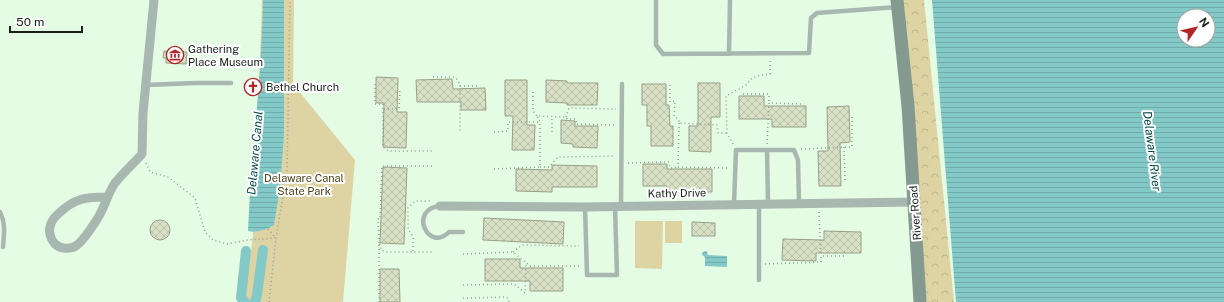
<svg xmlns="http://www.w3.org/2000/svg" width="1224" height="302" font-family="'Public Sans',sans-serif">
<defs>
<pattern id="forest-crowns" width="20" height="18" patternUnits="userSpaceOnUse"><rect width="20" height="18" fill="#ded3a3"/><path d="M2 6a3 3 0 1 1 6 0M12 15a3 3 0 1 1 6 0" fill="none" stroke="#beb58c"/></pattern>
<pattern id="water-rules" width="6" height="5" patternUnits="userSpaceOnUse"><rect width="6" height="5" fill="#82c9c7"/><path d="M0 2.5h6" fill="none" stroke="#70acaa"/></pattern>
<pattern id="building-cross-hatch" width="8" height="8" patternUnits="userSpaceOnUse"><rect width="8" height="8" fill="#d8e1c5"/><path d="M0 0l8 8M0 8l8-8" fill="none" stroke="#b9c1a8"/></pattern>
</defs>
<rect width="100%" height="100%" fill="#e4fbe4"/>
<path fill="url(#forest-crowns)" d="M898,0H924L954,302H920Z"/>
<path fill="#ded3a3" d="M262,0H294L293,84L355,160L343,302H244L253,235L258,119Z
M635,221H663L662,269L635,268Z
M665,221H682V243H665Z"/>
<path fill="url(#water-rules)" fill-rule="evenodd" d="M263,0H284V135L280,187L274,225C266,230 257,233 248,231C251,154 262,77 263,0Z
M932,0H1224V302H956ZM1184,16H1208V40H1184Z
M705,251L707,252L708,255L727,256V267L705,266V257L702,255V253Z"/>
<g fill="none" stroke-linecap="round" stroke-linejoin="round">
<path stroke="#82c9c7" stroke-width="10" d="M245,302L241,298L246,251
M255,302L257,295L263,250"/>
</g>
<path fill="url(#building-cross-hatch)" stroke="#98a086" d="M164,51L187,52L186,64L166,63V58H163Z
M376,77L398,78L397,112H407L406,148L383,147L384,103H376Z
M452,79L453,89L485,88L486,110H461V102H417L416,80Z
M505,80H527V125H535L534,150H512L513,116H505Z
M546,80L567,81V83H598L597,105H567V103L546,102Z
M698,83H720V117H711V152L689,151V126H698Z
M642,84H666V105H669L670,126H673V146H651V126H647V105H642Z
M739,96H764V106H806V127H772V119H739Z
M849,106L850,142L840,143L841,186H819L818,151H828L827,107Z
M561,120L575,121V126H598L597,148L573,147V144L561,143Z
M643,164H667V169H712V192H667V186H643Z
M552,165L597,166V187H552V192L516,191V169L552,170Z
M383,167L407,168L404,244L380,243Z
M484,218L564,222L563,244L483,240Z
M150 230a10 10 0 1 1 20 0a10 10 0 1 1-20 0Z
M692,222L715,223V236H692Z
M824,231L861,232V253H816V261L782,260L783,239L824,240Z
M485,259H520V268H563V291H530V281H485Z
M380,269H399L400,302H380Z"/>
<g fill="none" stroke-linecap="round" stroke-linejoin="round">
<path stroke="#8f9f8f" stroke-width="1.5" stroke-dasharray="1 3" stroke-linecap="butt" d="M433,77H454L456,78L460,84V132
M375,84V104H383V147L389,151H432
M670,85V102L675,101L674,116L679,120V123L717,125L718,133H727
M460,86H480
M533,92V111L537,116
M743,94H769V103
M384,109H399L400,88
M566,117L569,108L616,109
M679,123L678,167L728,168
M494,132L508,131V122H540L537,116L566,117L567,119H576V124L614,125
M552,132V116
M733,144L727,133L726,96L746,85L751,79L757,76L770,74V59
M767,144L769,103L803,104
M844,147L845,181
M801,149L852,147V115
M146,163L150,172L168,177L195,198L205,232L213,240L227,244L248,240L275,238
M628,163L669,162L670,168L678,167
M540,167H549L558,157L615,156
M494,169L540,167V122
M819,212L821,256
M268,229L276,238
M379,243L378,219H380L382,166H432
M413,251V237L408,229V208L415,201H430
M513,252L522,245L579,246
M463,254L513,252L530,266H581
M765,264L821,262V256H846
M463,285L514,284L525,293L526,263
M463,298L506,297L509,299V302
M269,302L276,238L287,172L290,0
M379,302V243L381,250L387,252H432"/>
<path stroke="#a9b7b1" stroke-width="4.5" d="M656,0V45L663,54L809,53L811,18L817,13L897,7
M729,54L730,0
M146,85L195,83H231
M767,150L768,204
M734,204L736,150H794L798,160L799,203
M759,204V280
M440,206C408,209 428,253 449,232H463
M621,206L622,84
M585,207L587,275H617L615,206
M0,212C6,224 4,234 3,247"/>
<path stroke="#a9b7b1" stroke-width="9" d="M107,197C85,197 75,198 58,214C49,222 46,234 55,244C60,249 71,250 77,245C83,241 95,223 99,216C105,206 108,193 115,183C123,173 133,164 142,154L143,113L154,0
M440,206L585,207L914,202"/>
<path stroke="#849990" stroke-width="13" d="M897,0L908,106L920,302"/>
</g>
<defs>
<symbol id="museum-ring" viewBox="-11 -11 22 22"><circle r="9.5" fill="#fff" stroke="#b52527" stroke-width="1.5"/><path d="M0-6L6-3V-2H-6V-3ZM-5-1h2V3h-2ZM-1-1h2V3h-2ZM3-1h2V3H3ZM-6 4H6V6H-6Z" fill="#b52527"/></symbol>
<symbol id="church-ring" viewBox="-11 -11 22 22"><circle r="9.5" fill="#fff" stroke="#b52527" stroke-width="1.5"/><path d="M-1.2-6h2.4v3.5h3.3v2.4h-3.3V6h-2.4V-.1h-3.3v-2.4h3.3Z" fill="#b52527"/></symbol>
</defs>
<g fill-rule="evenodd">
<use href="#museum-ring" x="165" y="45" width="20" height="20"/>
<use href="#church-ring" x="243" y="77" width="20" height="20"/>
</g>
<g text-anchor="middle" stroke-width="4" stroke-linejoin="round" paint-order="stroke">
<g font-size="11" fill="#171f17" stroke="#fff" text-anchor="start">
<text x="188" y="53">Gathering<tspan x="188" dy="13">Place Museum</tspan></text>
<text x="266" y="91">Bethel Church</text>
</g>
<g font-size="11" fill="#4c4319" stroke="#fff">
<text x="304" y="182">Delaware Canal<tspan x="304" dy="13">State Park</tspan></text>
</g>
<g font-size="11" fill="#171f17" stroke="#fff">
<text transform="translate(677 193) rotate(-1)" y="4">Kathy Drive</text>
<text transform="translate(915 213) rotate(-94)" y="4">River Road</text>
</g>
<g font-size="12" font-style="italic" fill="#014746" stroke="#fff">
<text transform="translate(1152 151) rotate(83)" y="4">Delaware River</text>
<text transform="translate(255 153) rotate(-85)" y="4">Delaware Canal</text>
</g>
</g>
<g transform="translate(1196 28) rotate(56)"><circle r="19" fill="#ffffff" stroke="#a2a5a2"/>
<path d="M0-3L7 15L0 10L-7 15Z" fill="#b52527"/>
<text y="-6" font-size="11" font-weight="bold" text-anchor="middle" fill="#171f17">N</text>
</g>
<path d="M10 26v6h72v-6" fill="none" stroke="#171f17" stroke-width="2"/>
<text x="16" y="26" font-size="12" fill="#171f17" stroke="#ffffff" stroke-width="3" paint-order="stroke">50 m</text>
</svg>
